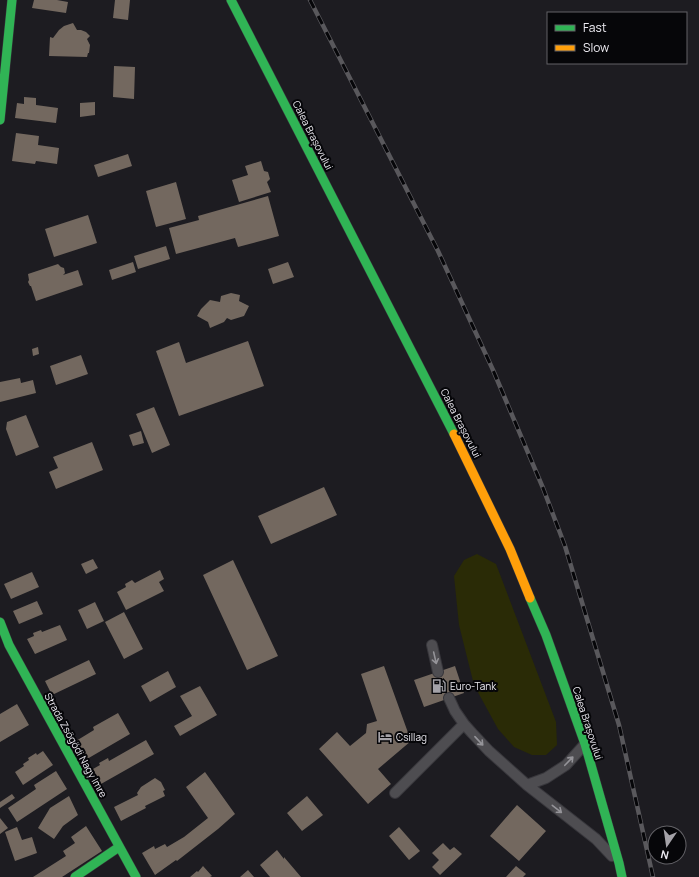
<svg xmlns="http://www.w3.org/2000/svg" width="699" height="877" font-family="Manrope,sans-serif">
<rect width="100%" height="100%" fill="#1d1c21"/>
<path fill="#2a2b06" d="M477,554L496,564L556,722L557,745L546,755H532L514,747L498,729L474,685L459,625L454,576L464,560Z"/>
<path fill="#73685f" d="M34,0H57L68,2L66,13L32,8Z
M115,0H130L128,20L113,18Z
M73,23L77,30H81L86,32L90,36L87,39L90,45L89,53H88L87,57L49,56L50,37L53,38L59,30L64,26Z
M114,66L135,67L134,99L113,97Z
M24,97L36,98V105L58,108L56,123L15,118L17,103L24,104Z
M95,102V115L80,117V103Z
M16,133L39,136L38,145L59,148L57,164L36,161L35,164L12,161Z
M128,154L132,166L98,177L94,165Z
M261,161L264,171L268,172L270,179L267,182L271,192L239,202L232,180L248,175L245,166Z
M176,182L186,219L156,227L146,191Z
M268,196L279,236L238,247L235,238L176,254L169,228L199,220L198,216Z
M88,215L97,243L54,257L45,229Z
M166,246L170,259L138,269L134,256Z
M133,262L136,272L112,280L109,270Z
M288,262L294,277L273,284L268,269Z
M58,264L61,267L64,268L65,273L63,275L78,270L83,285L36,301L31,286H30L28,282L29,280L28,274Z
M231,293L240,295L239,301L249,306L244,316L231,320L227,318L224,322L210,328L208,322L197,316L201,309L210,300L220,302L221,296Z
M248,341L264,386L179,416L156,351L179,342L186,363Z
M38,347L39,354L33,356L32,349Z
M81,355L88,374L56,385L50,366Z
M20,378L21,383L33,380L36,393L0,402V382Z
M154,407L170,445L152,453L136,414Z
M26,415L39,447L16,456L6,429L7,422Z
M141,431L144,443L133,446L129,435Z
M92,442L103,470L56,489L49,472L58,468L53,457Z
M324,487L337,515L271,544L258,516Z
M93,559L98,568L86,574L81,564Z
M233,560L278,656L247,670L203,575Z
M160,570L164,579L159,582L164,591L126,610L117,592L126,587L125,584L132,580L135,583Z
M32,572L39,587L11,599L4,584Z
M37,601L43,614L19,624L13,611Z
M95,602L104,621L87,629L78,610Z
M124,612L143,649L124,659L105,622Z
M60,625L67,640L35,654L27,639L34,636L33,633L41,630L42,632Z
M89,660L96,674L52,695L45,681Z
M384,666L411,741L378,769L391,784L368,804L319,749L337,732L350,746L366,733L367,724L377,721L361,674Z
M455,666L464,693L424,707L414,680Z
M168,671L176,687L150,702L141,686Z
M200,686L217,715L180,736L174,726L192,716L180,696Z
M17,704L29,725L0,742V714Z
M118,713L130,734L87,759L76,741L94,730L93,727Z
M146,740L154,754L101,784L93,769L100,765L99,763L108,758L109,761Z
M43,751L53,765L23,785L15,772L24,766L23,764L29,760L28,758L36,753L37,755Z
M56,771L67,789L17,822L8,808L36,789L34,785Z
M205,772L235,814L218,829L177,861L176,860L155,875L142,853L154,846L155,849L165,844L167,847L184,837L208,818L186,787Z
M155,778L161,782L165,790L163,791L165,796L145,806L146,808L121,821L114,807L138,795L137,793L141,787Z
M12,794L15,798L0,808V802Z
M69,796L78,815L63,826L54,839L38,828L50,808Z
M307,796L323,815L302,831L287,813Z
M517,805L546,831L519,861L490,836Z
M0,818L8,828L0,834Z
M86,826L102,851L62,877H33L66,856L63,851L75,843L71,837Z
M17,827L22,840L32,837L37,853L15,861L5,832Z
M399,827L420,851L409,860L389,836Z
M443,843L450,850L454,847L462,854L440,875L432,867L439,860L432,853Z
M277,850L284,859V857L301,877H270L260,865Z
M203,866L212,876L210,877H190L197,871L198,872Z
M516,866L526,874L523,877H506Z
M248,870L254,877H240Z"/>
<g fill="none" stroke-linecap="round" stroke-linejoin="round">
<defs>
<path id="lane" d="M432,645L438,672
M449,698L455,711L464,724L472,733L489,751L527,785L596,839L612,856
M527,785L546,778L566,765L585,744
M395,793L464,724"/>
<path id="fast" d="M231,0L454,434
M0,120L12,0
M530,598L546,635L585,744L619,863L622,877
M0,622L9,645L136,877
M75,877L119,847"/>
<path id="slow" d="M454,434L510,549L530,598"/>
</defs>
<use href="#lane" stroke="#38373c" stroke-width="12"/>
<use href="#fast" stroke="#38373c" stroke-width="10"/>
<use href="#slow" stroke="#38373c" stroke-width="10"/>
<use href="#lane" stroke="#4e4d51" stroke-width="10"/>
<use href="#fast" stroke="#30b455" stroke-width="9"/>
<use href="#slow" stroke="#ff9f0a" stroke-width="9"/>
<defs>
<path id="rail" d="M310,0L438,251L493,370L543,488L565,546L619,725L653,877"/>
</defs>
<use href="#rail" stroke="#59585c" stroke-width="4.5"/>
<use href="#rail" stroke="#060609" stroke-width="3" stroke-dasharray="9" stroke-linecap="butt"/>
</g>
<defs><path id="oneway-shaft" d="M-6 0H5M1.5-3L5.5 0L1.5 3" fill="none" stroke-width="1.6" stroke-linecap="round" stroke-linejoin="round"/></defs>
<g stroke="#959499">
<use href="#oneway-shaft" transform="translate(435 658) rotate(77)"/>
<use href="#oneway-shaft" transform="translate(479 741) rotate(47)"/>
<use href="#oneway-shaft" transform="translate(569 761) rotate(-46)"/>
<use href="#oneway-shaft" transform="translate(557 809) rotate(38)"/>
</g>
<defs>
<symbol id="fuel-bare" viewBox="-9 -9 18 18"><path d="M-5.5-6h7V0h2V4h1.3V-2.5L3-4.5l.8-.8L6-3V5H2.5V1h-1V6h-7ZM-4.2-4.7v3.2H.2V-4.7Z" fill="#a4a2a8" stroke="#060609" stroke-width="2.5" paint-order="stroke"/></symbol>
<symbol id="hotel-bare" viewBox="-9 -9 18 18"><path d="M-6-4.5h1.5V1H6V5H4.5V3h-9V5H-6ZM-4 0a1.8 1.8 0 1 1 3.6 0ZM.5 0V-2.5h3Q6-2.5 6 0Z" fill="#a4a2a8" stroke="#060609" stroke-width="2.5" paint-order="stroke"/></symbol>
</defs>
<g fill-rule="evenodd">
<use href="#fuel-bare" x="429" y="676" width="20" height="20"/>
<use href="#hotel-bare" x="375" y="727" width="20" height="20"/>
</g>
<g text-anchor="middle" stroke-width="4" stroke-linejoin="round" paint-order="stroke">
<g font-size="10" fill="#eceaf1" stroke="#060609">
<text transform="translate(313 135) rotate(63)" y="4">Calea Brașovului</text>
<text transform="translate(461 423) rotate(63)" y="4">Calea Brașovului</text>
<text transform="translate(588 723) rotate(72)" y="4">Calea Brașovului</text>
<text transform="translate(76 745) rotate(61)" y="4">Strada Zsögödi Nagy Imre</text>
</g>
<g font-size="10" fill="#eceaf1" stroke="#060609" text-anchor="start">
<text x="450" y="690">Euro-Tank</text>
<text x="396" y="741">Csillag</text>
</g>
</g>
<rect x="547" y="12" width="140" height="52" fill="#060609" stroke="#626166"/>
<rect x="555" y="25" width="20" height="6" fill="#30b455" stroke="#626166"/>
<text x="583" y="32" font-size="12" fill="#eceaf1">Fast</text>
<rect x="555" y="45" width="20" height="6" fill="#ff9f0a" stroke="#626166"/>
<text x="583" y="52" font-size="12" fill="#eceaf1">Slow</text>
<g transform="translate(667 845) rotate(193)"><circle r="19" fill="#060609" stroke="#626166"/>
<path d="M0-3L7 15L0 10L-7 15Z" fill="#a4a2a8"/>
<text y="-6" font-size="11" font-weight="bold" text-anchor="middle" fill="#eceaf1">N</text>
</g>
</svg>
